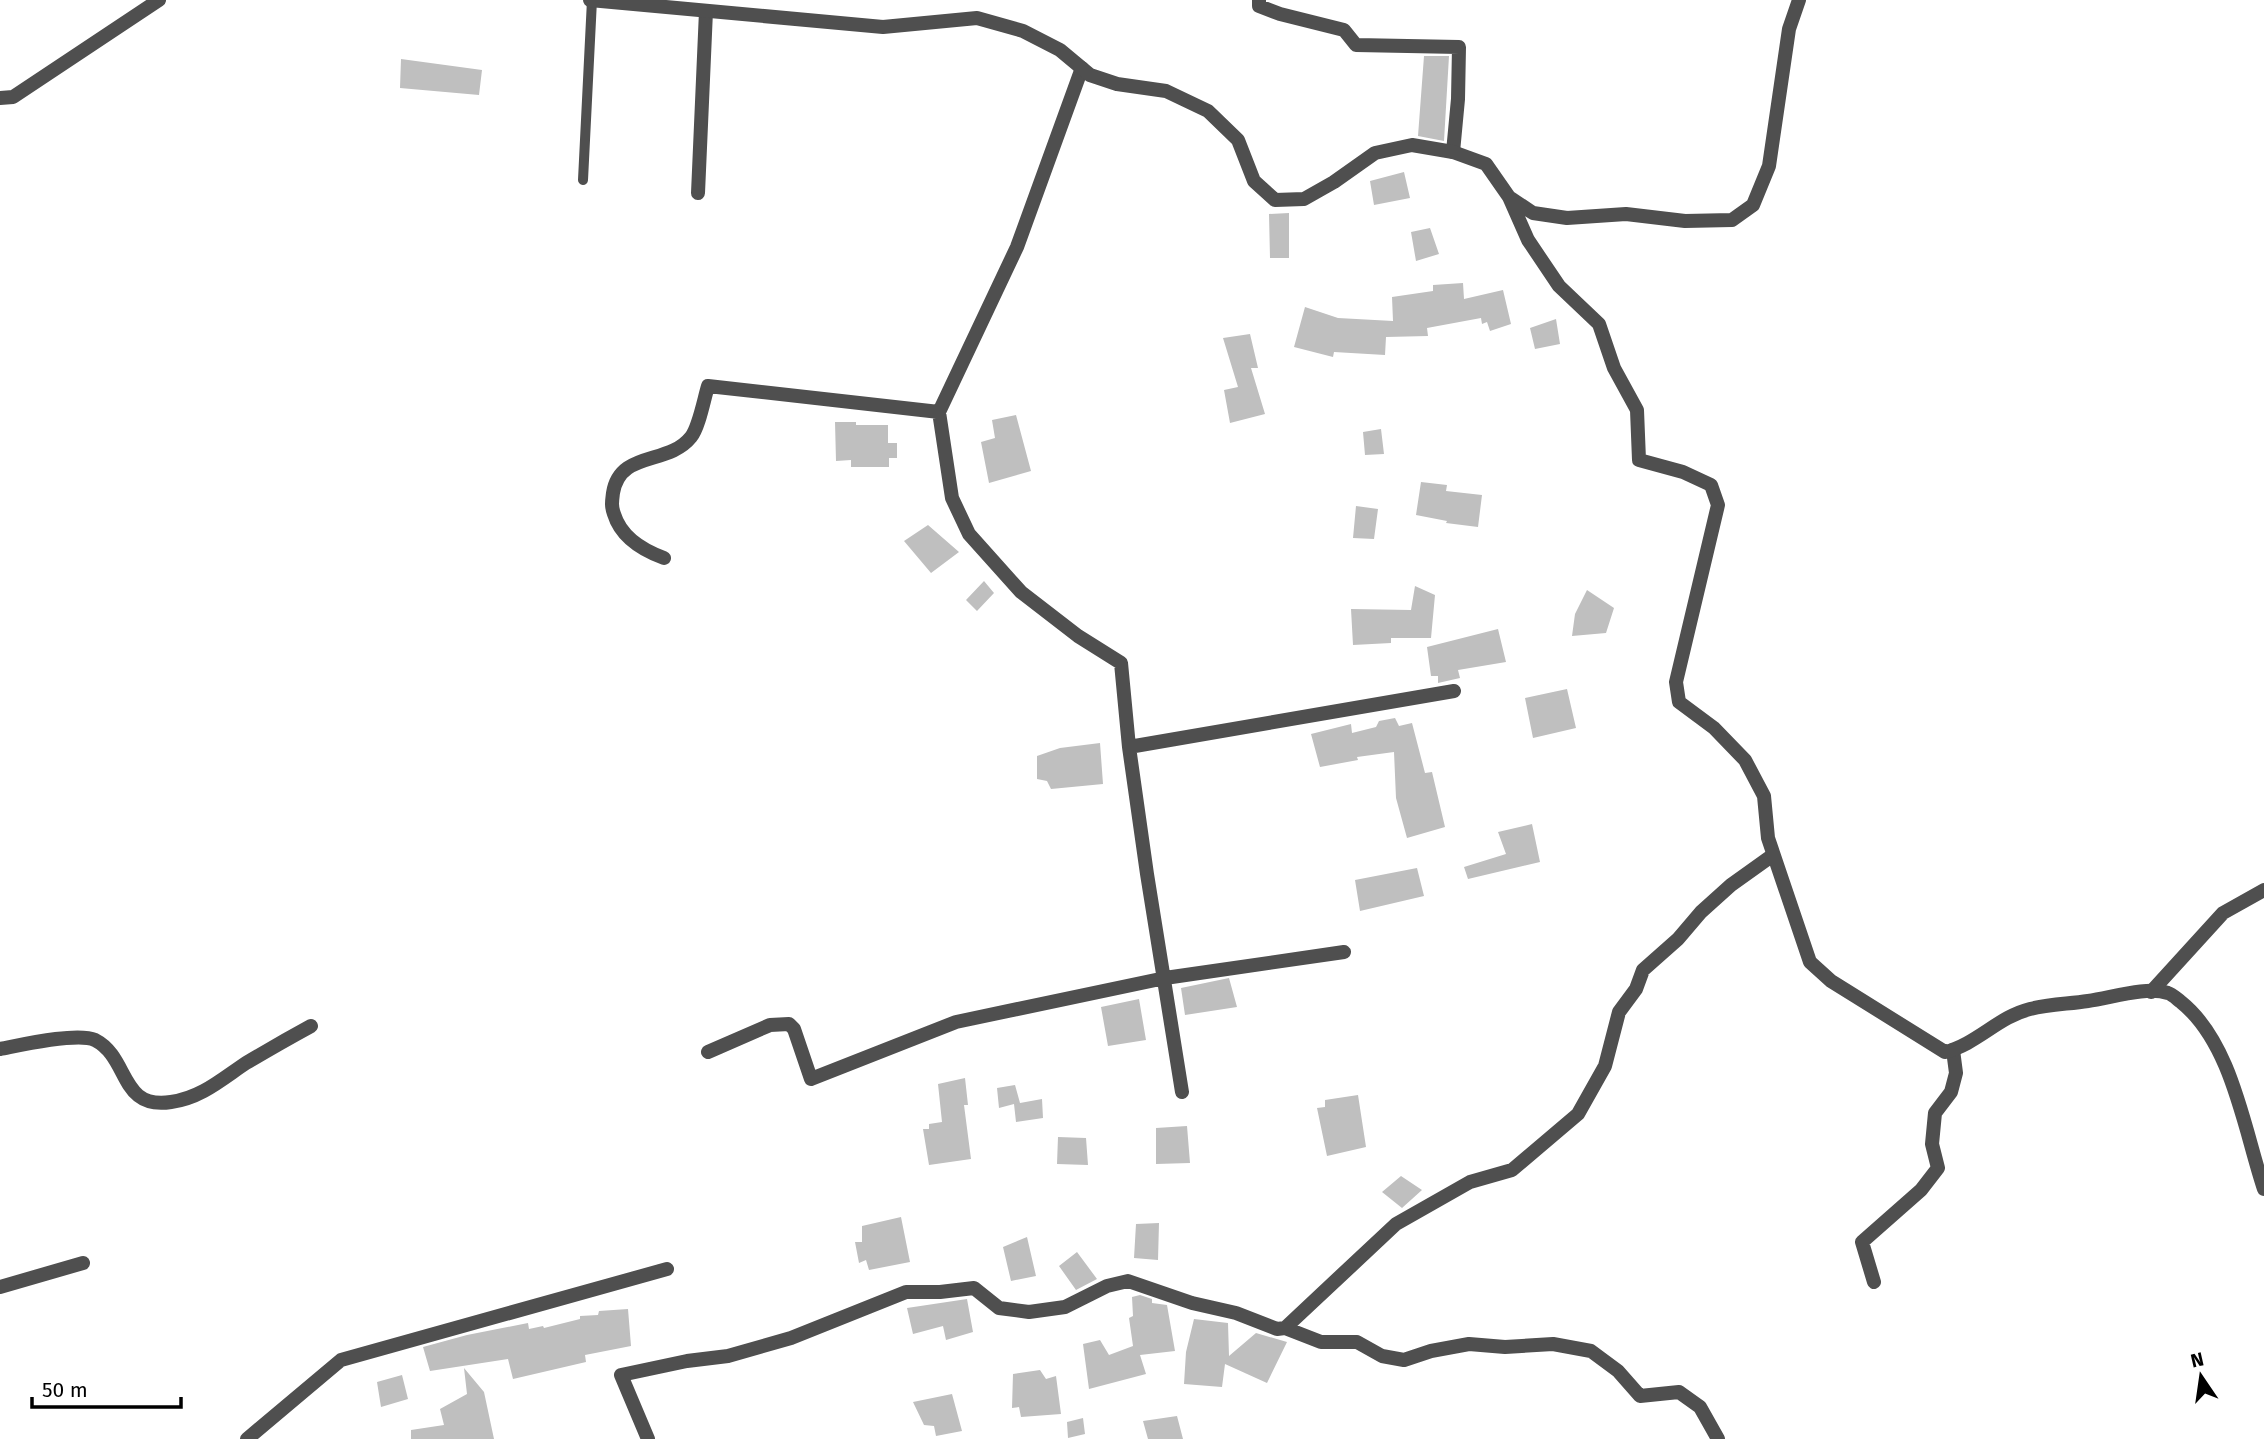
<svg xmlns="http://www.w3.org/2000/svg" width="2264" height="1439" font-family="'Fira Sans',sans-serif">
<rect width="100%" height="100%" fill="#fff"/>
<path fill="#bfbfbf" d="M1424,56H1449L1444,141L1418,136Z
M401,59L482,70L479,95L400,88Z
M1404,172L1410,198L1374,205L1370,181Z
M1289,213V258H1270L1269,214Z
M1430,228L1439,254L1416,261L1411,232Z
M1463,283L1464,299L1503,290L1511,324L1490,331L1487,322L1482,324L1481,318L1427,328L1428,336L1386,337L1385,355L1334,352L1333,357L1294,347L1305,307L1338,318L1393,321L1392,297L1433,291V285Z
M1556,319L1560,344L1535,349L1530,328Z
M1250,334L1258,368H1251L1265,414L1230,423L1224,390L1238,387L1223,338Z
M1016,415L1031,471L989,483L981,442L995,438L992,420Z
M835,422H856V425H888V443H897V458H889V467H851V460L836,461Z
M1381,429L1384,454L1365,455L1363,432Z
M1421,482L1447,485L1446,491L1482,495L1478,527L1446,523L1447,521L1416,515Z
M1356,506L1378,509L1374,539L1353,538Z
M928,525L959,552L931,573L904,541Z
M984,581L994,593L977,611L966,600Z
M1415,586L1435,595L1431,638H1391V643L1353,645L1351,609L1411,610Z
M1587,590L1614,608L1606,633L1572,636L1575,614Z
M1498,629L1506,662L1458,670L1460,678L1438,683V676H1431L1427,647Z
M1567,689L1576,728L1533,738L1525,698Z
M1395,718L1399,726L1412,723L1425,773L1432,772L1445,827L1407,838L1396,798L1394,752L1357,757L1358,760L1320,767L1311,734L1351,724L1352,733L1376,727L1379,721Z
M1100,743L1103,784L1051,789L1047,781L1037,779V756L1060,748Z
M1532,824L1540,862L1468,879L1464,867L1506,854L1498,832Z
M1417,868L1424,896L1360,911L1355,880Z
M1229,978L1237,1007L1185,1015L1181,988Z
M1139,999L1146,1040L1108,1046L1101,1007Z
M965,1078L968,1105H964L971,1159L929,1165L923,1129H929V1124L942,1122L938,1084Z
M1015,1085L1020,1103L1042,1099L1043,1118L1016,1122L1014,1104L999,1108L997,1088Z
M1358,1095L1366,1147L1327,1156L1317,1108L1325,1107V1100Z
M1187,1126L1190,1163L1156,1164V1128Z
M1058,1137L1086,1138L1088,1165L1057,1164Z
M1401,1176L1422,1190L1402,1208L1382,1192Z
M901,1217L910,1262L869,1270L866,1260L859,1263L855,1242H862V1226Z
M1159,1223L1158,1260L1134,1258L1136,1224Z
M1027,1237L1036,1276L1011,1281L1003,1247Z
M1077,1252L1097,1279L1076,1290L1059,1266Z
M1140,1295L1152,1299V1303L1167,1305L1175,1351L1140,1355L1146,1374L1089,1389L1083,1344L1100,1340L1109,1355L1133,1346L1129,1318L1133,1316L1132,1297Z
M967,1299L973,1332L946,1340L943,1326L913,1334L907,1308Z
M628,1309L631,1346L585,1355L586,1362L513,1379L508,1359L430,1371L423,1347L467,1335L528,1323L529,1329L543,1326L544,1328L580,1319V1316L598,1315L599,1311Z
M1194,1319L1228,1323L1229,1356L1256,1333L1287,1342L1267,1383L1225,1364L1222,1387L1184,1384L1186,1352Z
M464,1368L484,1392L494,1439H411V1430L444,1425L440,1409L467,1394Z
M1040,1370L1046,1379L1056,1376L1061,1414L1021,1417L1019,1407L1012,1408L1013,1374Z
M402,1375L408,1399L381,1407L377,1382Z
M952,1394L962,1431L936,1436L934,1426L924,1425L913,1402Z
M1177,1416L1183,1439H1148L1143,1421Z
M1083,1418L1085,1434L1068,1438L1067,1422Z"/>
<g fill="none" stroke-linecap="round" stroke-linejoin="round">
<path stroke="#4f4f4f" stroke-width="10" d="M583,180L592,0"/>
<path stroke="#4f4f4f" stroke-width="14" d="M1259,0V6L1280,14L1344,30L1356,45L1459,47L1458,99L1453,152
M698,193L706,11
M939,412L952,498L969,534L1021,592L1078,636L1121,663L1129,747
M664,558C642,550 621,537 614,514C611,506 612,501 613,493C620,450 668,466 691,437C699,427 704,399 708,386L939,412L1017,247L1082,68
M2151,992L2223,913L2264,890
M0,1049C21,1045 77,1032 95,1040C130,1058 119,1110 171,1102C201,1098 222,1079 246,1063C268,1050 289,1038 311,1026
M708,1052L770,1025L789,1024L794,1029L811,1079L956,1022L1165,978L1344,952
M1182,1092L1147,874L1129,747L1454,691
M1874,1282L1862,1242L1921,1190L1938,1168L1932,1144L1935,1113L1951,1092L1956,1073L1953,1050
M0,1287L83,1263
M1285,1328L1396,1224L1470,1182L1512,1170L1578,1114L1605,1066L1619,1012L1636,989L1643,970L1678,939L1701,912L1731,885L1773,855
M247,1439L341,1360L667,1269
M648,1439L621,1375L687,1361L728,1356L791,1338L906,1292H940L974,1288L999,1308L1029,1312L1065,1307L1107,1286L1128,1281L1192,1303L1236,1313L1277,1329L1285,1328L1321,1342H1357L1382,1356L1404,1360L1431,1351L1469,1344L1505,1347L1553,1344L1591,1351L1618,1371L1640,1396L1679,1392L1700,1407L1718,1439"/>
<path stroke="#4f4f4f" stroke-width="14" d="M590,0L883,27L977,18L1023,31L1060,50L1090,75L1117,84L1166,91L1208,111L1238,140L1254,181L1275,200L1304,199L1334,182L1375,153L1412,145L1453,152L1486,164L1509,197L1533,213L1567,218L1626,214L1685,221L1732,220L1753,205L1769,166L1789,29L1799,0
M0,98L13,97L159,0
M1509,197L1528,240L1559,286L1599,324L1614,368L1637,410L1639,460L1683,472L1711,485L1718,505L1676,682L1679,702L1714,728L1745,760L1764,796L1768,838L1810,962L1831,981L1945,1052C1977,1044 1998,1017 2030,1009C2049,1004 2069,1004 2088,1001C2111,998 2146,986 2168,993C2172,994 2177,999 2181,1002C2232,1043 2244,1129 2264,1189"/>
</g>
<g transform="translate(2201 1376) rotate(347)" stroke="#ffffff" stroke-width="5" paint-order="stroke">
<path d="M0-5L12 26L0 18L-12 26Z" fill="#000000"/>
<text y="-10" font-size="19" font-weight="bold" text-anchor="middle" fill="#000000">N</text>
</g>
<path d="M32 1397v10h149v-10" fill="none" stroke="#000000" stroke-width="3.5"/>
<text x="42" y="1397" font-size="21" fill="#000000" stroke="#ffffff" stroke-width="5" paint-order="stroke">50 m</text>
</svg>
